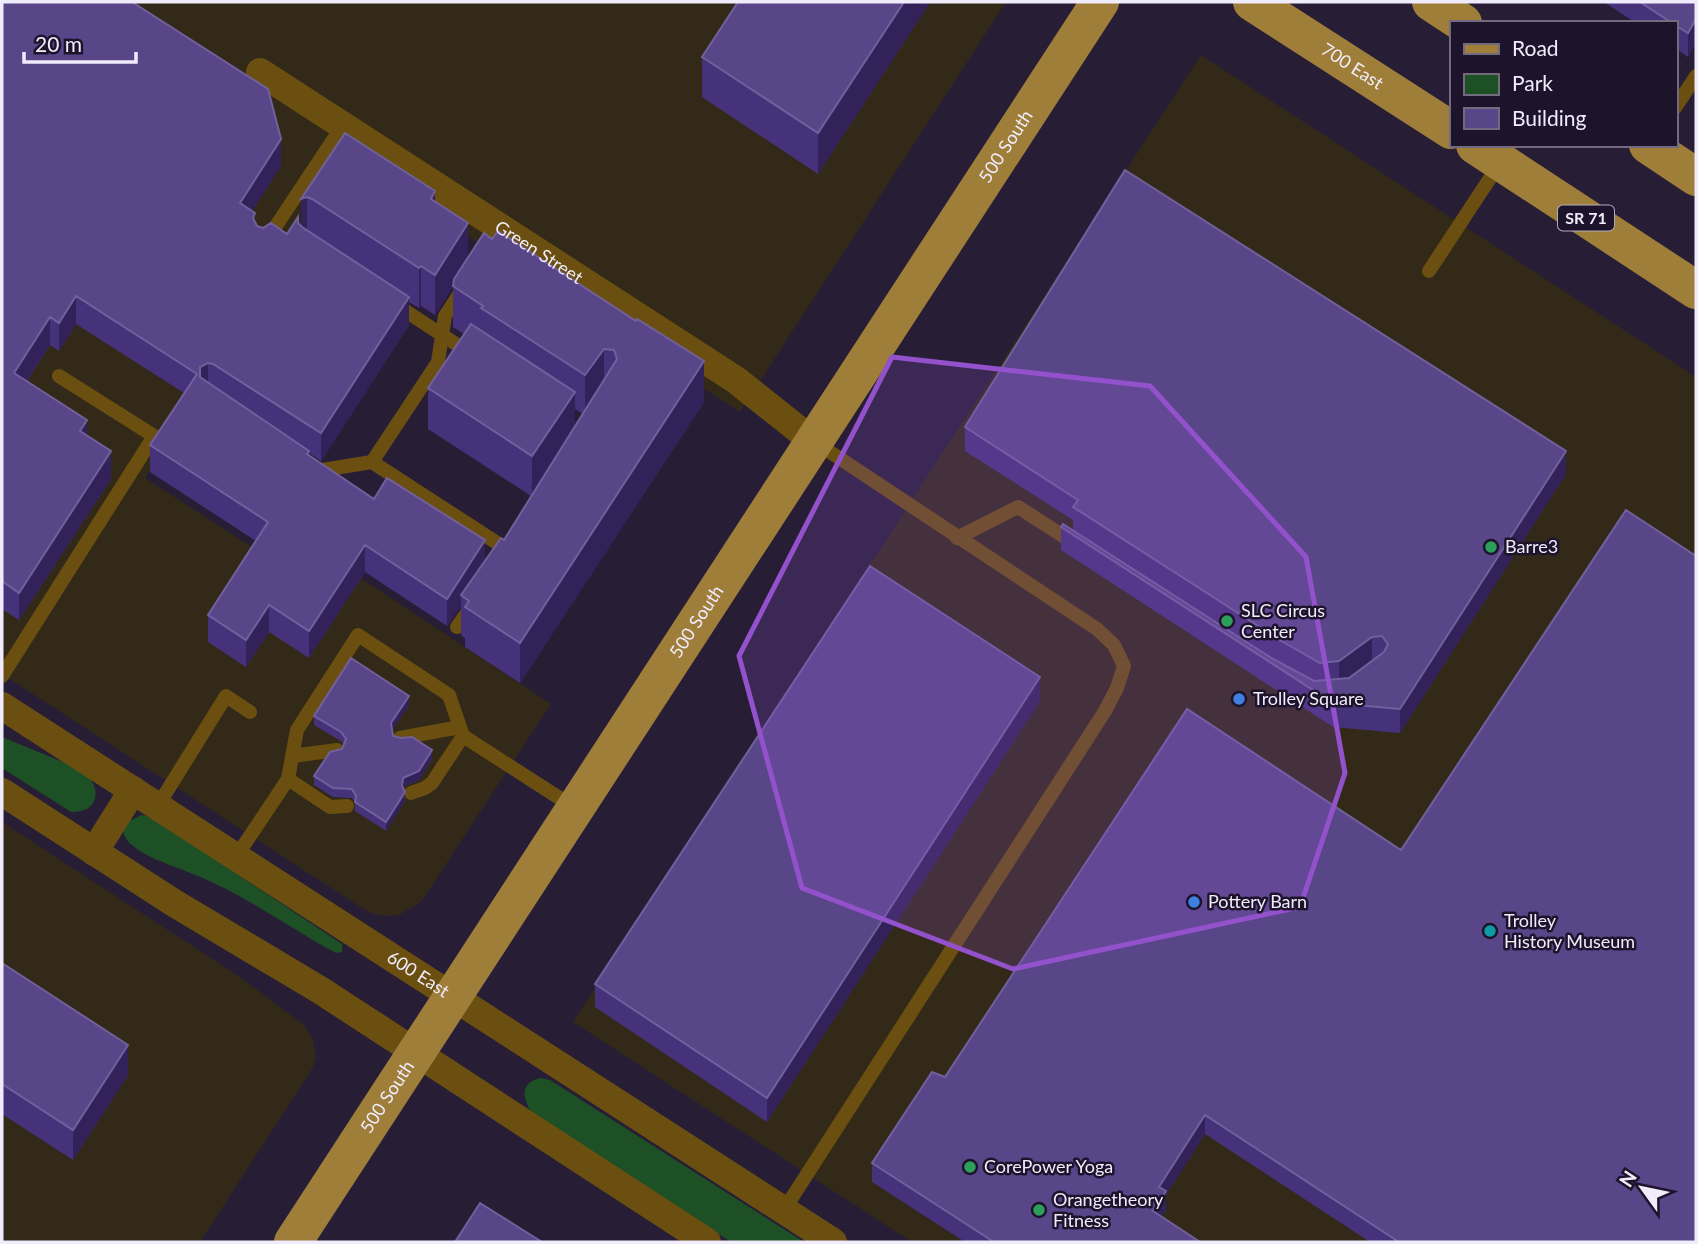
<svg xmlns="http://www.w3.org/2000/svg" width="1698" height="1244" font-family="Lato,sans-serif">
<rect width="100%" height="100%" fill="#271e36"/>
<path fill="#332919" d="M2,2H1006L740,412L350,160L145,478L292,573L359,577L551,704L421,902L399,915L383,916L371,913L359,906L2,674Z
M1201,55L1696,377V1242H912L573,1022Z
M2,822L240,977L304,1025L313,1040L316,1058L312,1069L200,1242H2Z"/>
<path fill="#1d5025" d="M2,737L80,769C103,785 101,813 71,812L2,768Z
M142,815L151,817L342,944V952L336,953C288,927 244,894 193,874C175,866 124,852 123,830L129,821Z
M541,1078L550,1080L804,1242H731L536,1118C524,1104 516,1083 541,1078Z"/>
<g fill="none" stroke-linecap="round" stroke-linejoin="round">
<path stroke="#6a4f10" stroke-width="14" d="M1675,108L1696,76
M266,241L343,125
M1429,271L1500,163
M464,287L445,316L438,362L372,462L508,550L511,547
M395,304L471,354
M312,468L316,471L372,462
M957,538L1018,507L1074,543
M457,627L471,607
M2,676L154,436L59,376
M400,738L460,727
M292,756L337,750
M288,779L330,807L347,806
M411,793L425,788L432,783L463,736
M157,807L226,696L250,712
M236,857L288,779L297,730L358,635L449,695L463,736L575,808
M784,1210L1105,711L1117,688L1124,666L1114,645L1097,629L815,442"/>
<g stroke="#6a4f10" stroke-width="28">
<path id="s1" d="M260,72L736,380L814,442"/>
<path id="s2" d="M2,706L833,1242"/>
<path d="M2,792L174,903L320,990L707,1242"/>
<path d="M94,852L133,790"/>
</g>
<g stroke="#9f7e3a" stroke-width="38">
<path id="s3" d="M1252,2L1451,130"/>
<path d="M1431,2L1463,23"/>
<path d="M1475,145L1696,290"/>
<path d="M1648,145L1696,177"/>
<path id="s4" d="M293,1242L1100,2"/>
</g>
</g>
<path fill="#46327b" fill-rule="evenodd" d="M2,2L281,166L252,211L257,226L287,234L298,223L301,227V199L345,133L435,202L468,258L704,402L520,683L465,647V638L461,635V605L447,626L365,572L309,658L269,632L246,667L208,642V615L256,541L150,472V445L184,393L76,324L59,351L50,345L27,381L87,436L111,479L19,620L2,609ZM453,286V327L464,334L428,388V429L531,496L504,540L485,561L374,499L309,455V453L321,461L409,325V302L419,308L421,306L435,315ZM575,409L583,414L575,427Z
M738,2H930L818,174L702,97V57Z
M1604,2H1696V43L1688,57L1675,48V23H1636Z
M965,427L1566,474L1400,733L1333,727L1061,550V527L1073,530V520L965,451Z
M1040,701L767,1122L595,1007V984Z
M409,705L392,730L393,736L432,759L419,780L403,787L405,801L386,831L355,811V802L352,798L333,797L314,785V776L342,749L344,745L341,741L314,725V716Z
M1401,850L1696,1242H1370L1205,1134L1166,1195V1210L1161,1217L1200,1242H965L872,1182V1163L945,1077Z
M2,963L128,1075L73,1160L2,1114Z"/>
<path fill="#322259" d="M904,2H930L818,174V133Z
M1696,19V43L1688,57V33Z
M281,139V166L240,230V203Z
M435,191V232L431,199Z
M307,197V237L301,240V199Z
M468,223V263L435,315V275Z
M421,266V306L419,308V268Z
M76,296V324L59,351V323Z
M409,297V325L321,461V433Z
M50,317V345L14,400V373Z
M604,349V389L585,416V375Z
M704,361V402L520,683V643Z
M208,363V390L200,405V367Z
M575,392V432L532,497V456Z
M87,420V448L80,431Z
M111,451V479L19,620V593Z
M1566,451V474L1400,733V709Z
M485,540V567L461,595V605L447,626V599Z
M365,545V572L309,658V631Z
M269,605V632L246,667V640Z
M1372,637V660L1339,685V661Z
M1040,677V701L767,1122V1098Z
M409,696V705L391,732V723Z
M432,750V759L419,780L403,787L402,796L403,778Z
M405,792V801L386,831V822Z
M128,1045V1075L73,1160V1130Z
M1205,1115V1134L1166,1195V1210L1153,1230V1211L1159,1187Z"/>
<path fill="#584689" stroke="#70609b" stroke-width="2" d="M2,2H132L268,89L281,139L240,203L255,213L253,218L257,226L263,228L271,223L287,234L298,217V223L302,227L409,297L321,433L213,364L208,363L200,367V377L309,451L307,454L374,499L387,478L485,540L447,599L365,545L309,631L269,605L246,640L208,615L268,522L150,445L197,374L76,296L59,323L50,317L14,373L87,420L80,431L111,451L19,593L2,581Z
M738,2H904L818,133L702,57Z
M1640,2H1696V19L1688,33L1675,25V23H1672Z
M345,133L435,191L431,199L468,223L435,275L421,266L419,268L312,199L307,197L301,199Z
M1125,170L1566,451L1400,709L1333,703L1061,527L1063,524L1273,659L1314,681L1349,678L1384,652L1388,644L1382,636L1372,637L1339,661L1320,663L1283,642L1073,507L1078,500L965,427Z
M498,231L636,321L637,319L704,361L520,643L465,607L469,601L461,595L501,538L504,540L617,359L614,350L604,349L585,375L481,308L483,306L453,286L454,279L484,233L492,239Z
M471,324L575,392L532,456L428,388Z
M1626,510L1696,556V1242H1399L1205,1115L1159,1187L1166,1191L1153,1211L1200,1242H994L872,1163L932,1072L945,1077L1187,709L1401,850Z
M870,566L1040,677L767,1098L595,984Z
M351,658L409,696L391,723L393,736L401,738L412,737L432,750L419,771L403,778L402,786L405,792L386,822L355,802L356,796L352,789L333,788L314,776L330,752L342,749L346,739L341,732L314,716Z
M2,963L128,1045L73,1130L2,1084Z
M480,1203L542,1242H455Z"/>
<path fill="#9352cb" fill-opacity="0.2" stroke="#9352cb" stroke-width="5" stroke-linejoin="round" d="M892,357L1150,386L1306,557L1345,773L1300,907L1013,969L802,888L739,656Z"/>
<g fill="#2e9e5b" stroke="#1d142c" stroke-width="2.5">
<circle cx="1491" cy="547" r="7"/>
<circle cx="1227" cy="621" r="7"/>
<circle cx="970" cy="1167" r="7"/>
<circle cx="1039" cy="1210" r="7"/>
</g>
<g fill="#3f7fe0" stroke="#1d142c" stroke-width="2.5">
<circle cx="1239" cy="699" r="7"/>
<circle cx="1194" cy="902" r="7"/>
</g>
<circle fill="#0f9aa8" stroke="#1d142c" stroke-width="2.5" cx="1490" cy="931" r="7"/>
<g text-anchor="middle" stroke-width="5" stroke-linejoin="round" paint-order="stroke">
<rect fill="#1d142c" stroke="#b1abbe" stroke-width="2" x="1558" y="205.5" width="56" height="25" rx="5"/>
<g font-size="16" font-weight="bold" fill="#f1ecfc">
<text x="1586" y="224">SR 71</text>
</g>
<g font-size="18" fill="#f1ecfc" stroke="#1d142c">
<text dy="6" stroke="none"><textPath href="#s3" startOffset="119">700 East</textPath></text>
<text dy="6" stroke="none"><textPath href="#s4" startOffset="1307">500 South</textPath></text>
<text dy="6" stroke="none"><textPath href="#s1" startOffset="332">Green Street</textPath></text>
<text dy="6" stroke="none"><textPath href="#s4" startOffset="740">500 South</textPath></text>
<text dy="6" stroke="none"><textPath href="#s2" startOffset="495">600 East</textPath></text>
<text dy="6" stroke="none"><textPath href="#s4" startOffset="173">500 South</textPath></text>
</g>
<g font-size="18" fill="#f1ecfc" stroke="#1d142c" text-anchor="start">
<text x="1505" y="553">Barre3</text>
<text x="1241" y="617">SLC Circus<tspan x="1241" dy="21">Center</tspan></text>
<text x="1253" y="705">Trolley Square</text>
<text x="1208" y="908">Pottery Barn</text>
<text x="1504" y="927">Trolley<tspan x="1504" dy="21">History Museum</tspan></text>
<text x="984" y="1173">CorePower Yoga</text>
<text x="1053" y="1206">Orangetheory<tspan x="1053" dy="21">Fitness</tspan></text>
</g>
</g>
<rect width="1698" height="1244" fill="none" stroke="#f1ecfc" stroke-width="7"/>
<rect x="1450" y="21" width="228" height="126" fill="#1d142c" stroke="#726a7f" stroke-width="2"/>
<rect x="1464" y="44" width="35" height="10" fill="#9f7e3a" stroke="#726a7f" stroke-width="2"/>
<text x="1512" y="56" font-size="21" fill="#f1ecfc">Road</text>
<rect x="1464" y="74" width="35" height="21" fill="#1d5025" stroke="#726a7f" stroke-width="2"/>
<text x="1512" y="91" font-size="21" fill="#f1ecfc">Park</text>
<rect x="1464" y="108" width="35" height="21" fill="#584689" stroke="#726a7f" stroke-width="2"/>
<text x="1512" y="126" font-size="21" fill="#f1ecfc">Building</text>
<g transform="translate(1642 1188) rotate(303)" stroke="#1d142c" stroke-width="5" paint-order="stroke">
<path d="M0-5L12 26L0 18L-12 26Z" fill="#f1ecfc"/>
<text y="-10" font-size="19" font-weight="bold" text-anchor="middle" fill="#f1ecfc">N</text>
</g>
<path d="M24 52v10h112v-10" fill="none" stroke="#f1ecfc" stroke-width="3.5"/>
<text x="35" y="52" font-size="21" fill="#f1ecfc" stroke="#1d142c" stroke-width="5" paint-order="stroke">20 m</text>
</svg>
